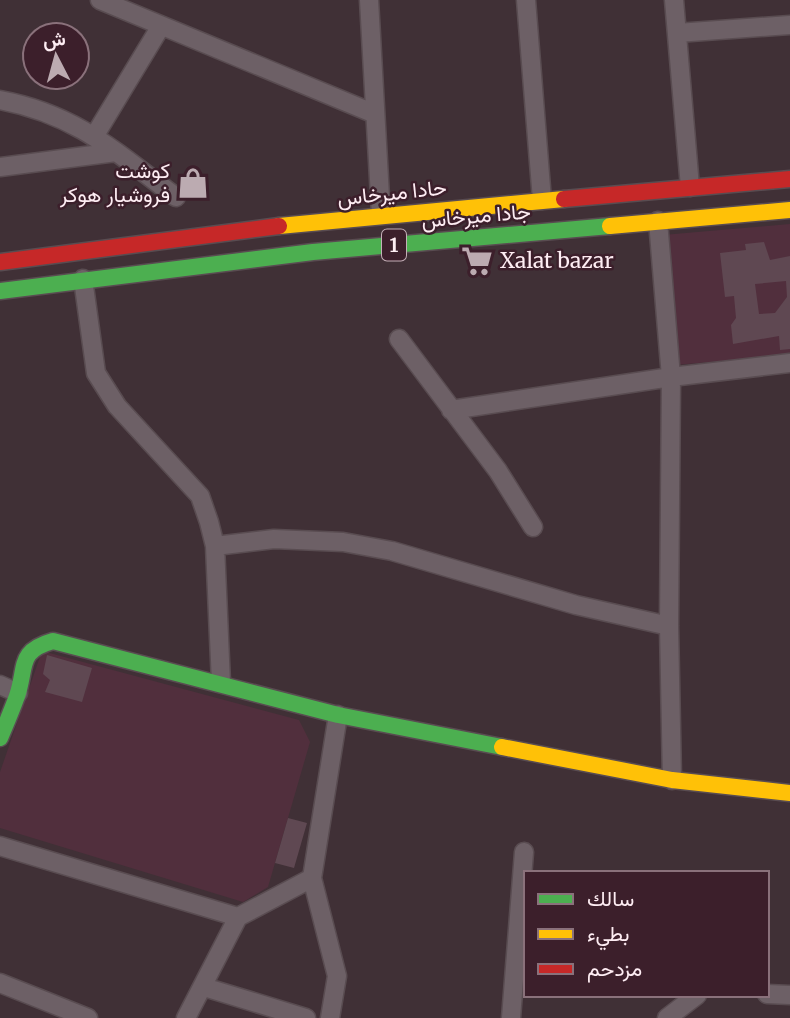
<svg xmlns="http://www.w3.org/2000/svg" width="790" height="1018" font-family="Merriweather,Vazirmatn,serif">
<rect width="100%" height="100%" fill="#403036"/>
<path fill="#512f3d" d="M790,224V355L675,365L663,235Z
M42,651L299,720L310,742L268,887L243,902L0,828V772Z"/>
<path fill="#5f4852" fill-rule="evenodd" d="M764,242L770,260L790,256V349L780,350L779,336L733,344L731,325L736,318L734,296L725,297L720,253L746,250L745,244ZM786,281L787,297L775,313L759,314L755,284Z
M47,655L92,668L82,702L45,692L50,680L43,674Z
M288,818L307,823L294,868L275,863Z"/>
<g fill="none" stroke-linecap="round" stroke-linejoin="round">
<defs>
<path id="street" d="M100,0L375,114
M369,0L381,215
M526,0L542,200
M674,0L690,187
M677,33L790,25
M0,100C76,114 116,152 176,197
M95,135L161,26
M0,167L116,152
M658,221L671,377L669,626L672,780
M83,279L96,373L117,406L200,496L209,522L215,546L221,683
M399,339L498,471L533,527
M451,410L671,377L790,363
M215,546L274,539L343,542L392,551L576,605L669,626
M0,685L18,693
M0,846L238,917L186,1018
M238,917L312,878
M0,983L88,1018
M204,987L306,1018
M767,994L790,995
M330,1018L337,976L312,878L338,715
M511,1018L524,852
M667,1018L697,995"/>
<path id="fast" d="M0,291L313,252L610,226
M0,738C6,724 12,710 17,696C27,667 17,651 53,641L338,715L502,747"/>
<path id="slow" d="M279,226L564,199
M610,226L790,210
M502,747L672,780L790,793"/>
<path id="jam" d="M564,199L790,179
M0,262L279,226"/>
</defs>
<use href="#street" stroke="#594c51" stroke-width="21"/>
<use href="#fast" stroke="#594c51" stroke-width="19"/>
<use href="#slow" stroke="#594c51" stroke-width="19"/>
<use href="#jam" stroke="#594c51" stroke-width="19"/>
<use href="#street" stroke="#6d6066" stroke-width="18"/>
<use href="#fast" stroke="#4caf50" stroke-width="16"/>
<use href="#slow" stroke="#ffc107" stroke-width="16"/>
<use href="#jam" stroke="#c62828" stroke-width="16"/>
</g>
<defs>
<symbol id="shop-bare" viewBox="-9 -9 18 18"><path d="M-5-2.5h2.3a2.7 3.5 0 0 1 5.4 0H5L5.5 6h-11ZM-1.5-2.5h3a1.5 2.3 0 0 0-3 0Z" fill="#bcabb1" stroke="#3c1f2b" stroke-width="2.5" paint-order="stroke"/></symbol>
<symbol id="supermarket-bare" viewBox="-9 -9 18 18"><path d="M-6-5.5h2.5l.6 2H6L4.5 2H-2.5L-4.4-4H-6ZM-1.5 3.2a1.3 1.3 0 1 0 .1 0ZM3 3.2a1.3 1.3 0 1 0 .1 0Z" fill="#bcabb1" stroke="#3c1f2b" stroke-width="2.5" paint-order="stroke"/></symbol>
</defs>
<g fill-rule="evenodd">
<use href="#shop-bare" x="171" y="161" width="44" height="44"/>
<use href="#supermarket-bare" x="455" y="239" width="44" height="44"/>
</g>
<g text-anchor="middle" stroke-width="5" stroke-linejoin="round" paint-order="stroke">
<rect fill="#3c1f2b" stroke="#c4afb7" stroke-width="2" x="382" y="229.5" width="24" height="31" rx="5"/>
<g font-size="19" font-weight="bold" fill="#feedf3">
<text x="394" y="252">1</text>
</g>
<g font-size="21" fill="#feedf3" stroke="#3c1f2b" text-anchor="end">
<text x="170" y="178">كوشت<tspan x="170" dy="24">فروشيار هوكر</tspan></text>
<text x="500" y="268" text-anchor="start">Xalat bazar</text>
</g>
<g font-size="21" fill="#feedf3" stroke="#3c1f2b">
<text transform="translate(392 193) rotate(-6)" y="7">حادا ميرخاس</text>
<text transform="translate(476 216) rotate(-5)" y="7">جادا ميرخاس</text>
</g>
</g>
<rect x="524" y="871" width="245" height="126" fill="#3c1f2b" stroke="#8a717b" stroke-width="2"/>
<rect x="538" y="894" width="35" height="10" fill="#4caf50" stroke="#8a717b" stroke-width="2"/>
<text x="587" y="906" font-size="21" fill="#feedf3">سالك</text>
<rect x="538" y="929" width="35" height="10" fill="#ffc107" stroke="#8a717b" stroke-width="2"/>
<text x="587" y="941" font-size="21" fill="#feedf3">بطيء</text>
<rect x="538" y="964" width="35" height="10" fill="#c62828" stroke="#8a717b" stroke-width="2"/>
<text x="587" y="976" font-size="21" fill="#feedf3">مزدحم</text>
<g transform="translate(56 56) rotate(354)"><circle r="33" fill="#3c1f2b" stroke="#8a717b" stroke-width="2"/>
<path d="M0-5L12 26L0 18L-12 26Z" fill="#bcabb1"/>
<text y="-10" font-size="19" font-weight="bold" text-anchor="middle" fill="#feedf3">ش</text>
</g>
</svg>
